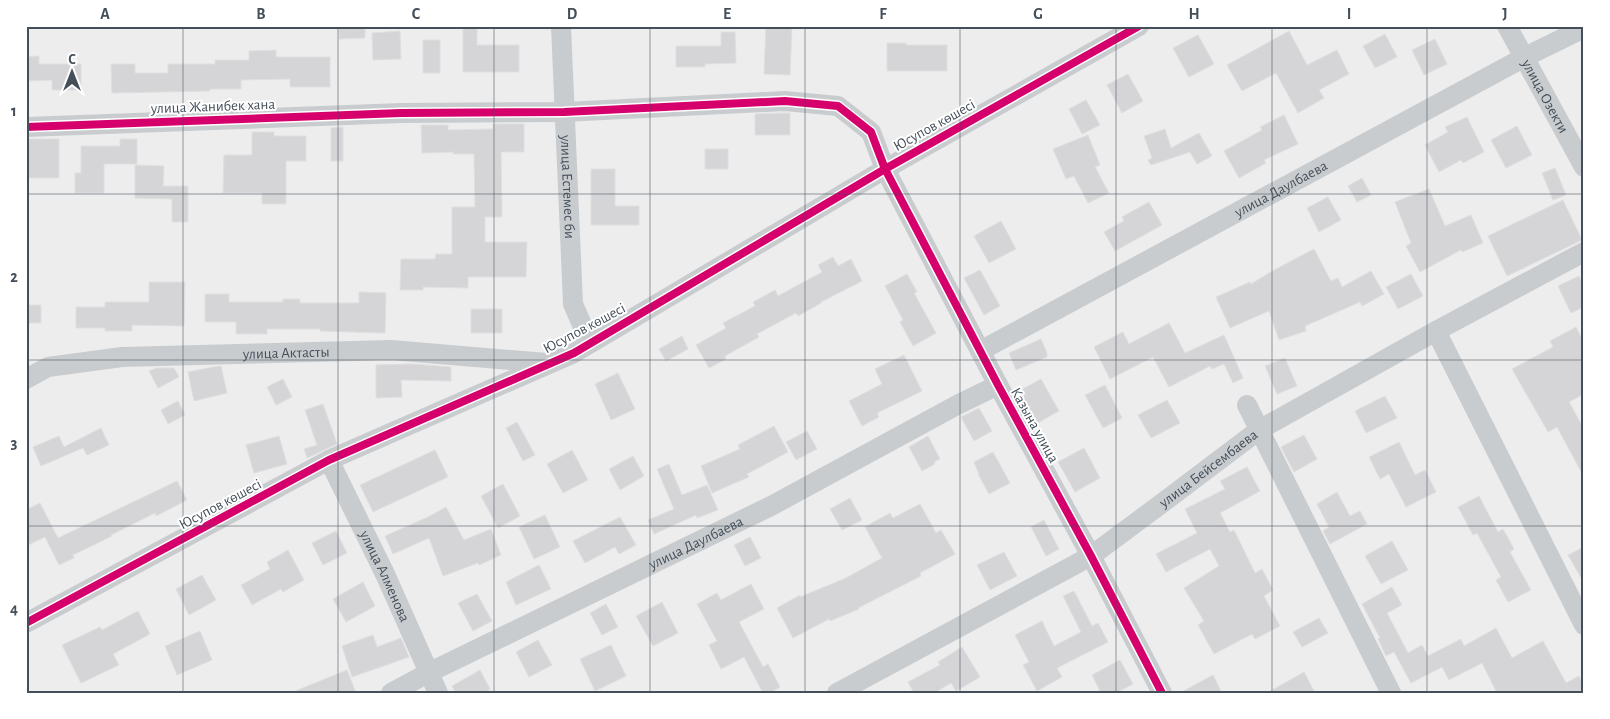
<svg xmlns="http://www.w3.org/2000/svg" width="1610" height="719" font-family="'Alegreya Sans',sans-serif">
<rect width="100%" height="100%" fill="#eeeded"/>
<path fill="#d5d5d7" stroke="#dfdfe0" d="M339,26H365V38L339,39Z
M463,26H477V45H519V72H463Z
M766,26H792L790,75L764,74Z
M400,31L401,59L373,60L372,33Z
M1289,31L1307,65L1337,50L1349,74L1319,90L1324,98L1298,113L1276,73L1242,91L1227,65Z
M721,32H735L736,63L705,64V67H676V46H721Z
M1385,34L1397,57L1375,68L1363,46Z
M1198,35L1214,64L1189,77L1173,48Z
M1435,39L1447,64L1424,75L1412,50Z
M423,40H440V73H423Z
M887,43H906V45H947V71H887Z
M276,50V57H330V87H290V79L241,80V89H210V91L112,93L111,64H135V73H168V64H215V60H249V51Z
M39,56V64H81V90H52V80L26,81V57Z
M1128,74L1143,101L1122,113L1107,85Z
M1086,100L1100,125L1082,134L1069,109Z
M785,113H790V135H755V114Z
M1284,115L1298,144L1264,160L1266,163L1239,178L1224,151L1262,130L1260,127Z
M1467,117L1484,152L1463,163L1461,160L1439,172L1425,145L1448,132L1445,127Z
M493,124H524V152H501L502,217H485V242H527L526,277H468V288L423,287V290H400L401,259H435L436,254H452V207H475L474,154H453V152L422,153L421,125H448V130L493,129Z
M1517,126L1532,155L1506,168L1491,140Z
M343,127V161H331V128Z
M1165,129L1171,148L1199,133L1212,156L1197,164L1190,152L1151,165L1148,160L1152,158L1144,136Z
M252,132H274V136H306V161H286V204H262V193H223L224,155H252Z
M1088,135L1100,165L1095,167L1109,193L1088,203L1074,176L1066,179L1053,149Z
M26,139H59V178H26Z
M120,139H137V164H104V193H75V173H81V146H120Z
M705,149H728V169H705Z
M135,165L164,166L163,186H188V222H172V199L135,198Z
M1555,168L1566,195L1553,200L1542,173Z
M591,169H615V206H639V225H591Z
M1362,178L1371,195L1357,202L1348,186Z
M1429,189L1445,226L1471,215L1483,243L1462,252L1461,250L1420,272L1406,246L1411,243L1395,202Z
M1328,197L1341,220L1319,232L1307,208Z
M1563,200L1582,240L1507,276L1488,236Z
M1149,202L1162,225L1115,251L1104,232L1124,221L1122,217Z
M1001,221L1016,249L989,263L974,236Z
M1314,249L1331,281L1338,278L1342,287L1371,271L1384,294L1362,306L1360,302L1305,326L1306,331L1279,340L1269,311L1230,328L1216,297L1250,282L1251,284L1274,270Z
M833,257L838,266L851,259L862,281L821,302V303L798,316L796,313L757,334L759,337L725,356L726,359L709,368L696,345L726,328L723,323L755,306L753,302L775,290L778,296L822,272L818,265Z
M980,270L1000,306L984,315L964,278Z
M907,274L917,292L914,293L936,333L913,346L900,322L903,320L885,286Z
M1411,274L1423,296L1398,309L1386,287Z
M1579,276L1584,286V307L1571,313L1558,286Z
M149,282H185L184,326L132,325V331H105V328H76V307H105V302H149Z
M359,292L386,293L385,333L320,331V329H267V334H236V322H205V294H229V302H283V299H300V303H359Z
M26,305H41V323H26Z
M471,309H502V333H471Z
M1169,323L1185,353L1224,335L1243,378L1233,383L1224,364L1212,369L1210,366L1169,387L1153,357L1110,379L1094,347L1123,332L1129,344Z
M1576,327L1584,343V394L1569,402L1584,429V477L1557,427L1548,432L1512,369L1553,347L1550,341Z
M682,336L688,349L666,361L659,349Z
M1041,339L1047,353V357L1016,370L1009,353Z
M904,355L922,391L877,413L879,417L862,426L849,401L882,384L875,369Z
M1285,358L1297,386L1277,394L1265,366Z
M412,364L451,367V381L401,380L402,397L376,398V365Z
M221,366L227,393L194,401L188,372L213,367Z
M156,368H174L179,377L158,388L149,371Z
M618,373L635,409L611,420L595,384Z
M283,379L292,397L276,405L267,387Z
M1041,379L1059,411L1034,425L1017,392Z
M1105,385L1122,418L1103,428L1085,395Z
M1385,396L1397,418L1366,433L1355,411Z
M1167,400L1180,423L1151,438L1138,415Z
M178,401L185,415L168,424L161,410Z
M323,404L337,444L307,458L304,449L317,445L305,410Z
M979,408L992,431L974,441L961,417Z
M517,422L535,455L523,461L506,428Z
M774,426L788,452L747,474L749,477L712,493L701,466L740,449L738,445Z
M101,428L109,445L87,455L83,448L41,466L33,447L59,436L64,447Z
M807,431L817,449L796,460L786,442Z
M1304,435L1317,459L1294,472L1281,447Z
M279,436L287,464L254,473L246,445Z
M928,436L940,459L934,462L935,464L922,471L909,447Z
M1399,442L1415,475L1425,470L1436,492L1406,507L1389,474L1380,479L1369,457Z
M1084,448L1100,478L1075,492L1058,462Z
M435,450L448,477L373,512L360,485Z
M572,450L588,480L563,493L547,464Z
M993,452L1010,483L989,494L978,474H979L974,462Z
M633,456L644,476L620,490L609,469Z
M669,464L682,495L707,485L718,510L697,518L696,515L654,534L648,520L674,509L657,469Z
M1247,467L1260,491L1220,513L1230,532L1234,530L1255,573L1262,569L1273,590L1264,596L1280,626L1255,639L1252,634L1214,654L1198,625L1204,621L1184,588L1219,566L1210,549L1166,572L1156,554L1197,533L1185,509L1225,489L1220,481Z
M177,481L187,500L156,516L155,513L111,535L112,536L73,555L74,558L59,565L45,537L26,546V510L40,503L58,538Z
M503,484L520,516L498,528L481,496Z
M1337,492L1350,516L1360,511L1367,524L1330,544L1323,531L1329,527L1317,504Z
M1479,496L1498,532L1503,529L1514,549L1510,552L1531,590L1508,602L1496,580L1501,577L1477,533L1473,535L1458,507Z
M850,498L862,520L842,530L830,509Z
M920,504L936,533L941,530L955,554L920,573L921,576L858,608L859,609L830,621L829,619L793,638L777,608L800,595V597L846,578L882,558L865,527L890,513L893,518Z
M446,507L464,540L491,529L501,555L479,565L478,563L443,576L429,538L393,554L385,536L428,517Z
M545,515L560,547L534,559L519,527Z
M620,517L636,545L619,554L615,547L585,563L573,541Z
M1044,520L1059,549L1046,556L1031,527Z
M336,531L347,553L323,565L312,543Z
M750,537L761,558L745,566L734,545Z
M1392,541L1408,570L1381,584L1365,556Z
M1584,547V583L1568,555Z
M288,550L304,580L283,592L281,589L252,605L241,585L270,569L267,562Z
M1004,552L1017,576L990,590L977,565Z
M539,565L551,589L516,605L506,582Z
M202,575L216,600L189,615L176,589Z
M363,582L375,606L346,622L333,599Z
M751,584L764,609L739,622L763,667L768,664L780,687L770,693H763L744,657L721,669L709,645L717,641L697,604L717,593L721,600Z
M1392,587L1402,605L1387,613L1408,653L1422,645L1428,656L1461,639L1464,646L1496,628L1512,658L1543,641L1566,683L1579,676L1584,686V693H1497L1482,663L1449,680L1442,667L1411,683L1394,652L1386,656L1378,639L1380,638L1362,604Z
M1074,591L1092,626L1098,623L1108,642L1057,668L1062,677L1037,691L1023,665L1029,662L1015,635L1042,621L1054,646L1081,632L1063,596Z
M477,594L492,621L473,631L458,603Z
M662,602L678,633L653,646L636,616Z
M606,604L618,627L602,635L590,613Z
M138,611L150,634L113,654L119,665L81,683L62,645L100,627L102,630Z
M1319,618L1328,633L1302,647L1293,632Z
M200,631L212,660L177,675L165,646Z
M373,635L377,647L401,638L409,657L352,677L342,646Z
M538,640L552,665L529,677L516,652Z
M611,645L626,676L595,691L580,659Z
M962,647L980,677L956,691L951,683L934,693H914L908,682L940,665L938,662Z
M1120,660L1133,684L1116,693H1101L1092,675Z
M347,670L356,693H293V692Z
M480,670L490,689L484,693H456L452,686Z
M1304,672L1315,693H1267Z
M1213,675L1222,693H1180Z"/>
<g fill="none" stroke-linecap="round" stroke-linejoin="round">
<g stroke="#c9cccf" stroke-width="20">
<path id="s1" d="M561,26L573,304L590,343"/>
<path id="s2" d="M1507,26L1584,167"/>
<path d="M26,127L401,113L564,112L785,101L838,106L871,132L885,169L998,385L1091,556L1162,693"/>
<path d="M1436,331L1584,625"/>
<path id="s3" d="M980,351L1523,58L1584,28"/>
<path id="s4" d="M26,379L48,367L122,357L391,350L547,363"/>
<path d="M1247,405L1391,693"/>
<path id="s5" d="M329,460L385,574L438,693"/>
<path d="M26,623L329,460L574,353L885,169L1139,26"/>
<path id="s6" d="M391,693L428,673L771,506L957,405L998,385"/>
<path id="s7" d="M837,693L1091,556L1161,504L1259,430L1436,331L1584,252"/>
</g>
<defs>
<path id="cycleway" d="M26,127L401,113L564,112L785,101L838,106L871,132L885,169L998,385L1091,556L1162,693
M26,623L329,460L574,353L885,169L1139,26"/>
</defs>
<use href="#cycleway" stroke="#fff" stroke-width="11"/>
<use href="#cycleway" stroke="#d6006c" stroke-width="8"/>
</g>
<path fill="none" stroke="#444f5a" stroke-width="1" stroke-opacity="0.55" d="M183,26V693M338,26V693M494,26V693M650,26V693M805,26V693M960,26V693M1116,26V693M1272,26V693M1427,26V693M26,194H1584M26,360H1584M26,526H1584"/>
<g text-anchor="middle" stroke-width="4" stroke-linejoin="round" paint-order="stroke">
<g font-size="15" fill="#444f5a" stroke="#fff">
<text dy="5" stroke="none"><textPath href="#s2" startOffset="80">улица Озекти</textPath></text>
<text transform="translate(213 106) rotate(-2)" y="5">улица Жанибек хана</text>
<text transform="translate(934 125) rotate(-29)" y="5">Юсупов көшесі</text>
<text dy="5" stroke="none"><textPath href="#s1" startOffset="161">улица Естемес би</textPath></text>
<text dy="5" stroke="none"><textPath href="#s3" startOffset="342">улица Даулбаева</textPath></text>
<text transform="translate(584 328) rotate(-28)" y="5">Юсупов көшесі</text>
<text dy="5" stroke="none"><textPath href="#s4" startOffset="264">улица Актасты</textPath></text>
<text transform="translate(1035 425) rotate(61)" y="5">Казына улица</text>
<text dy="5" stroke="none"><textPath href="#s7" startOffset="435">улица Бейсембаева</textPath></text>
<text transform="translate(220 504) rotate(-28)" y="5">Юсупов көшесі</text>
<text dy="5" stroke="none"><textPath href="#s6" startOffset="340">улица Даулбаева</textPath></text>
<text dy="5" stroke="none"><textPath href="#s5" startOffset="129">улица Алменова</textPath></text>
</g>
</g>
<rect width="1610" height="719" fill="none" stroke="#ffffff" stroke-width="55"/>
<g transform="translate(72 72)" stroke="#ffffff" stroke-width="4" paint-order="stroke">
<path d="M0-4L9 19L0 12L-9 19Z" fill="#444f5a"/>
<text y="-8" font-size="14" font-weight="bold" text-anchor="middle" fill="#444f5a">С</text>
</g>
<rect x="28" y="28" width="1554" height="664" fill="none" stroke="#444f5a" stroke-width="2"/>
<g font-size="16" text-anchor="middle" font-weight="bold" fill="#444f5a">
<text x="105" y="19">A</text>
<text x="261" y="19">B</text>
<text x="416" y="19">C</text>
<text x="572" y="19">D</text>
<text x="727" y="19">E</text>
<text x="883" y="19">F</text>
<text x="1038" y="19">G</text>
<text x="1194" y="19">H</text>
<text x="1349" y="19">I</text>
<text x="1505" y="19">J</text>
<text x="14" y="116">1</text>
<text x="14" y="282">2</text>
<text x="14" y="448">3</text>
<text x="14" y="614">4</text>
</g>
</svg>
